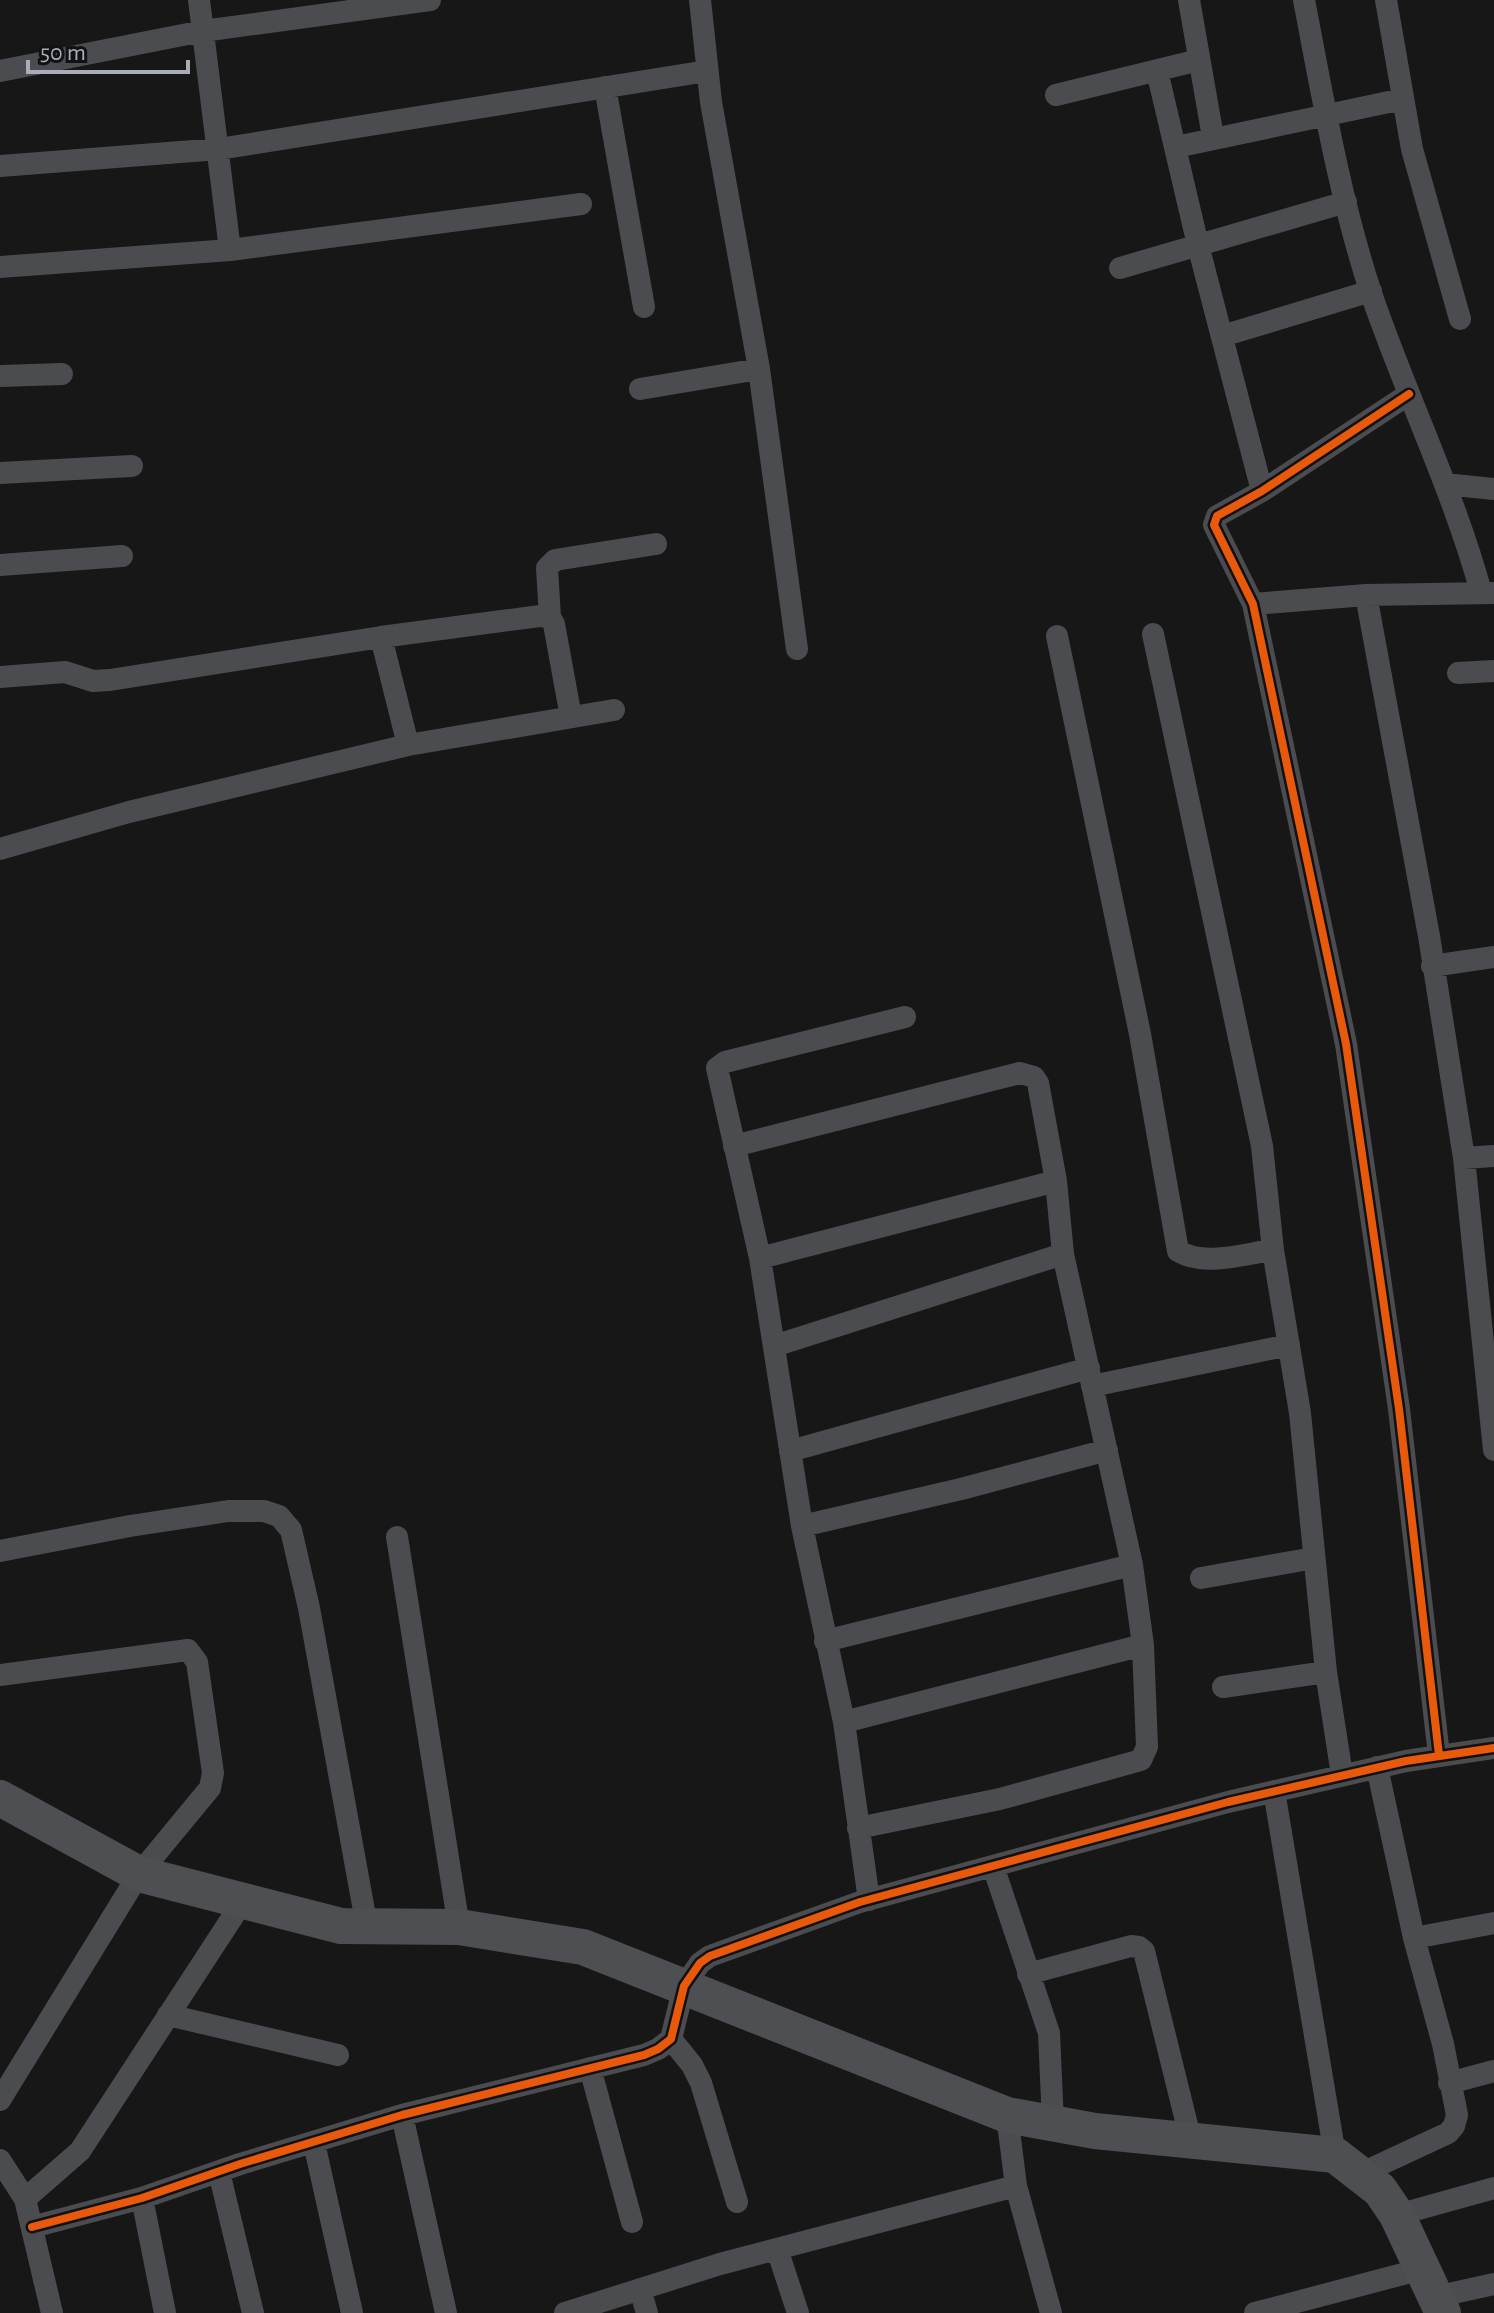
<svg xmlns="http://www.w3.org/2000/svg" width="1494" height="2313" font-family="'Alegreya Sans',sans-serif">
<rect width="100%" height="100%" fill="#171717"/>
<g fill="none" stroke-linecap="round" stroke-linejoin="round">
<path stroke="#4b4c50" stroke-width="22" d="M199,0L230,250
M700,0L711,102L759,369L797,649
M1189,0L1213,137
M1304,0C1323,99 1340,200 1372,296C1406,395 1453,490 1481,592
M1386,0L1412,149L1460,319
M0,71L203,31L430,0
M1157,71L1198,245L1262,491
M605,87L644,307
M1056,95L1199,60
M1176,147L1403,99
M0,166L219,149L707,71
M0,267L230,250L581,204
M1120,268L1346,202
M1222,336L1371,291
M0,376L62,374
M640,389L759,369
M1409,394L1262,491L1217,516L1214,525L1253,604L1346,1044L1399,1409L1439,1755
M0,473L132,466
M1445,484L1494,489
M0,565L122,556
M1366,595L1429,936L1464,1158L1494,1450
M1253,604L1366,595L1494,593
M550,617L547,568L555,560L656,544
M1153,634L1262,1146L1273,1250L1300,1413L1326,1672L1342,1775
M1057,636L1140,1034L1178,1251C1205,1267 1243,1254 1273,1250
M381,637L408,745
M1458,673L1494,671
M0,677L65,672L93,681L110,680L381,637L540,616L550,617L554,624L571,717
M0,849L129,812L408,745L614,710
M1432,966L1494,957
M734,1146L1020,1073L1034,1077L1038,1083L1056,1181L1063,1254L1132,1565L1143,1645L1147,1747L1141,1760L1000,1799L858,1828
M1464,1158L1494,1156
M760,1258L1056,1181
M774,1346L1063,1254
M1092,1386L1289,1345
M790,1451L1089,1368
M802,1526L961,1489L1107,1450
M397,1537L459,1927
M0,1551L130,1526L228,1511H264L279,1516L291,1530L309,1608L367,1927
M1201,1578L1314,1558
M825,1641L1132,1565
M0,1675L188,1650L197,1662L213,1773L210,1788L139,1874L0,2100
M1223,1687L1326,1672
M844,1722L1143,1645
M1274,1791L1335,2155
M993,1866L1049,2033L1053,2123
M869,1900L844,1722L802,1526L760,1258L717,1068L725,1062L905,1017
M1414,1938L1494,1923
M1028,1974L1131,1946L1139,1947L1144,1951L1191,2141
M168,2015L338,2055
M671,2039L692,2065L701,2083L737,2202
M590,2068L632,2222
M1449,2083L1494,2071
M402,2115L446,2313
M1007,2115L1016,2186L1051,2313
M314,2143L352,2313
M0,2160L25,2199L52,2313
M219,2172L253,2313
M1360,2174L1448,2133L1454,2126L1457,2115L1443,2044L1414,1938L1377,1767
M142,2198L165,2313
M25,2199L80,2151L243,1901
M1397,2215L1494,2188
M32,2227L142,2198L240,2164L402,2115L644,2055L658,2049L671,2039L684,1986L700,1963L710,1956L860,1902L1228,1802L1406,1761L1494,1748
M777,2249L798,2313
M640,2289L647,2313
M1435,2297L1494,2284
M565,2313L720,2264L1016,2186
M1255,2313L1422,2269"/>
<path stroke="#4d4f52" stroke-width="36" d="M0,1798L139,1874L341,1926L459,1927L583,1947L1007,2115L1095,2131L1335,2155L1380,2190L1397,2215L1443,2313"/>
<defs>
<path id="cycleway" d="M1409,394L1262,491L1217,516L1214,525L1253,604L1346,1044L1399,1409L1439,1755
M32,2227L142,2198L240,2164L402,2115L644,2055L658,2049L671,2039L684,1986L700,1963L710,1956L860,1902L1228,1802L1406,1761L1494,1748"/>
</defs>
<use href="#cycleway" stroke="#111113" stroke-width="13"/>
<use href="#cycleway" stroke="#e8590c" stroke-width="8"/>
</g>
<path d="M28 60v12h160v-12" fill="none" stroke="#a8adb8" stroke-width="4"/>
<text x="40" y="60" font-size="24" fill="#a8adb8" stroke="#111113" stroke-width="6" paint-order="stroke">50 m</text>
</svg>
